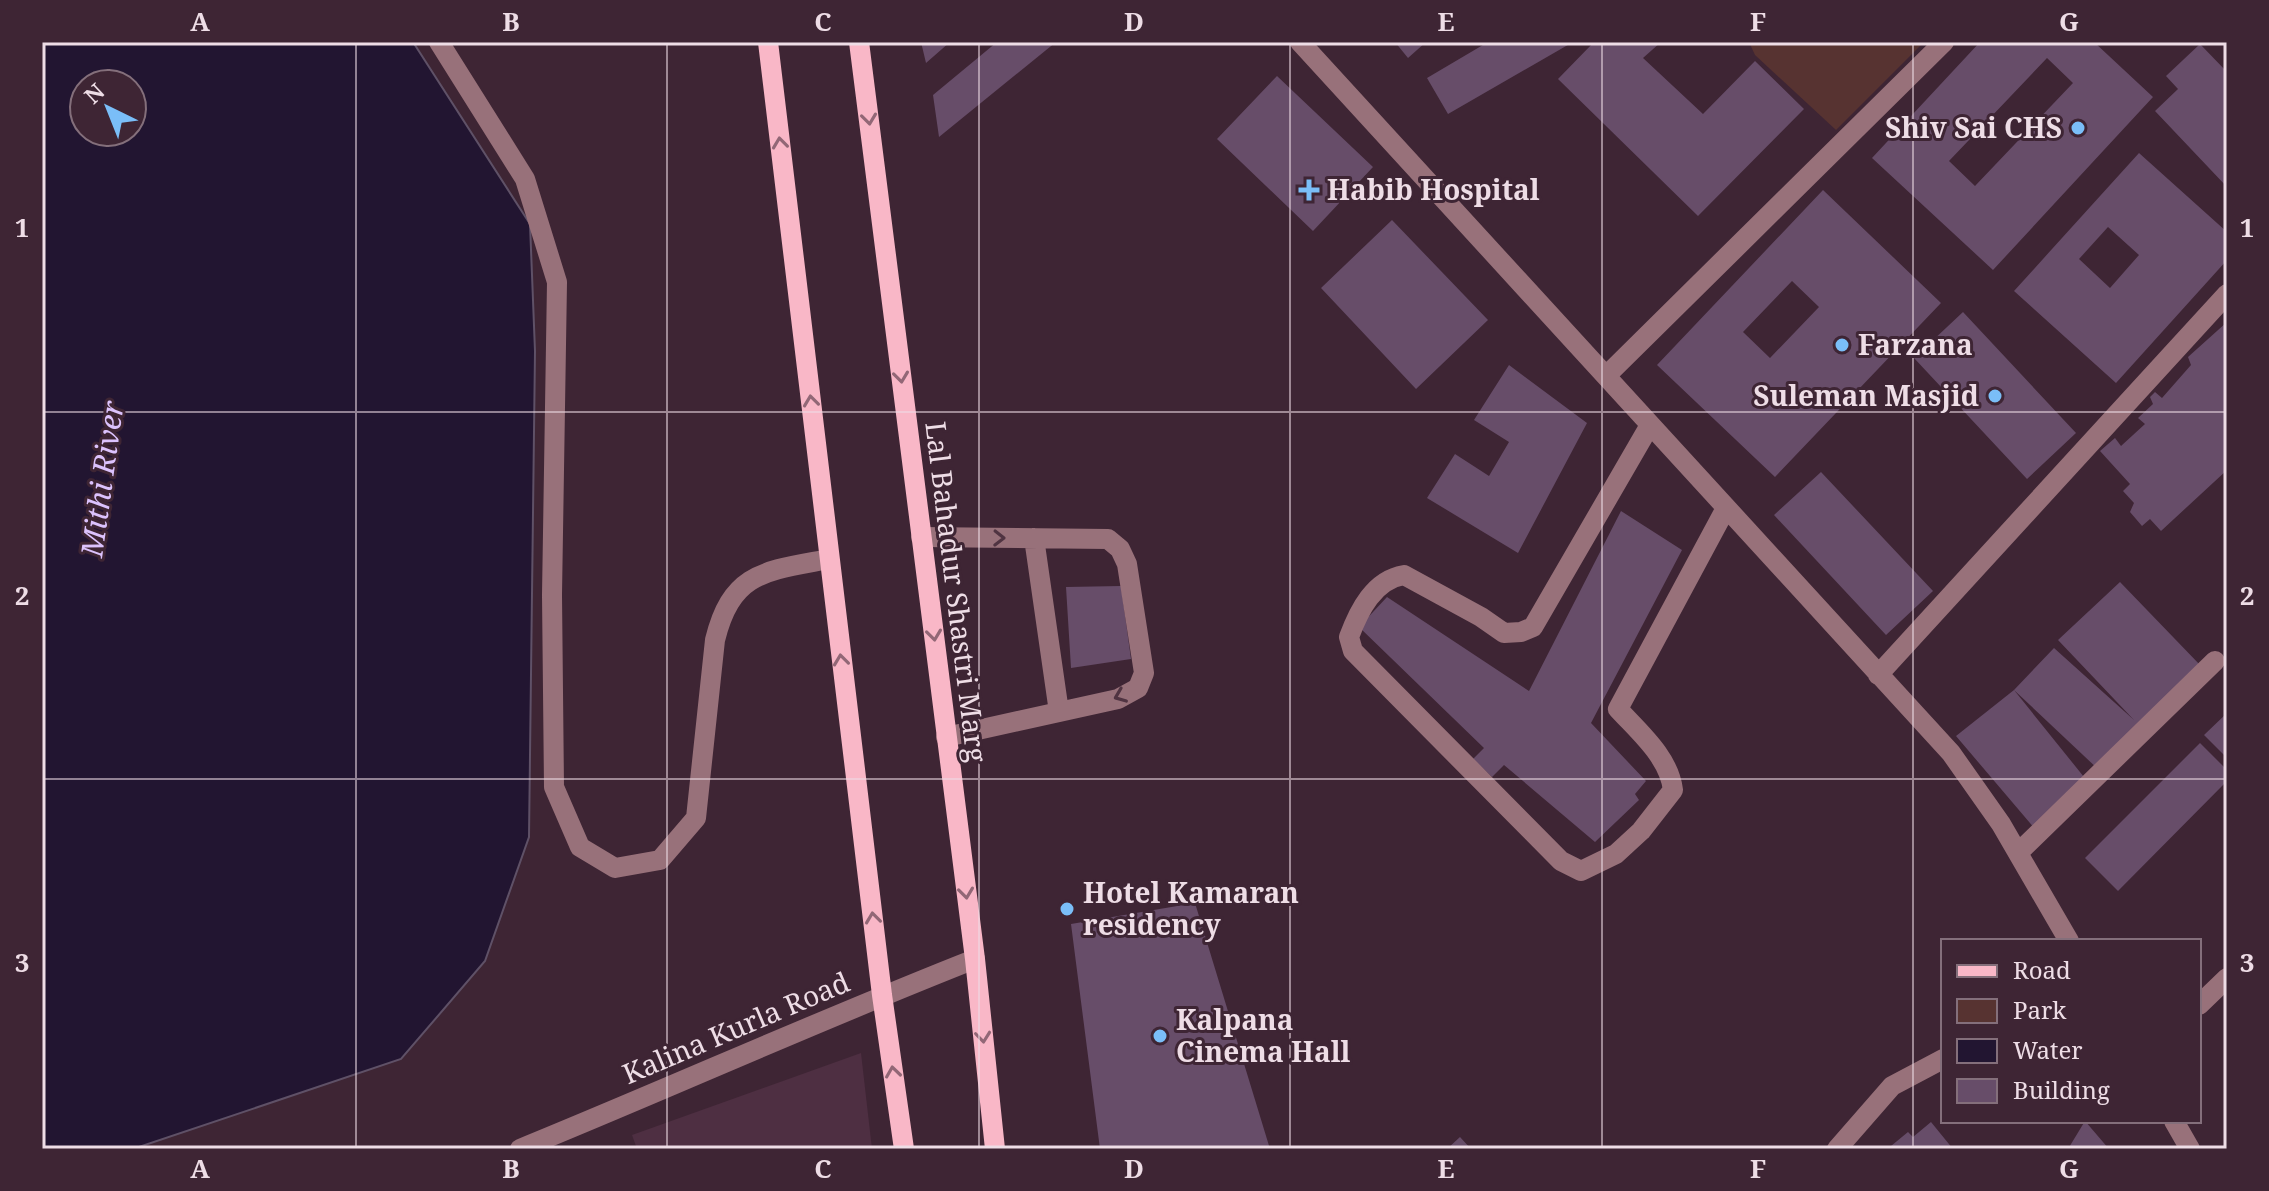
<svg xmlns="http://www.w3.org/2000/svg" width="2269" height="1191" font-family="'Noto Serif',serif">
<rect width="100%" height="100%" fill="#3e2534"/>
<path fill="#4e2f42" d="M861,1053L872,1149H637L632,1135Z"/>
<path fill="#573331" d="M1749,42H1924L1836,130L1755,55Z"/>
<path fill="#221531" stroke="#5f5167" stroke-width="2" fill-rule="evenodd" d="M42,42H413L530,224L535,351L529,837L485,961L401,1059L133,1149H42ZM84,84H132V132H84Z"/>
<path fill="#674d69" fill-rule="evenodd" d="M921,42H950L926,63Z
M997,42H1056L939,137L933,95Z
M1395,42H1426L1408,58Z
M1488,42H1573L1448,114L1427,78Z
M1594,42H1661L1643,58L1703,114L1755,61L1804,109L1698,216L1558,79Z
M1980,42H2094L2153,97L1993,270L1872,158ZM2047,58L2073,83L1975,186L1949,161Z
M2200,44L2227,72V187L2155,111L2178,89L2166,76Z
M1277,76L1373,167L1313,231L1217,139Z
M2139,153L2227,232V260L2116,383L2014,291ZM2108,227L2139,255L2110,288L2079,259Z
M1823,190L1941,303L1775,477L1657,365ZM1792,281L1819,307L1770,358L1743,332Z
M1392,220L1488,320L1416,389L1321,288Z
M1963,312L2076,433L2027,479L1914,358Z
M2227,322V470L2161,531L2150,519L2142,526L2130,512L2134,503L2123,491L2130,484L2100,451L2115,438L2121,446L2145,424L2138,418L2153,404L2150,397L2155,392L2162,398L2191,365L2188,357Z
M1509,365L1587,423L1518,553L1427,498L1455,454L1489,476L1509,442L1474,420Z
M1821,472L1933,591L1886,635L1774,515Z
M1621,511L1682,550L1591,723L1646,781L1635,794L1639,800L1595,842L1504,765L1492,777L1473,759L1484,748L1359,627L1387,597L1529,691Z
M2120,582L2201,666L2100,771L2014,690L2088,782L2035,829L1956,736L2014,690L2054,648L2134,720L2058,640Z
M1121,586L1131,659L1071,668L1066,587Z
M2227,713V758L2204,735Z
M2200,743L2227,770V781L2118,891L2085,858Z
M1195,903L1270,1149H1100L1071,924Z
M2085,1121L2109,1149H2068Z
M1931,1122L1953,1149H1894L1891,1146L1908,1132L1913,1137Z
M1460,1137L1471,1149H1447Z"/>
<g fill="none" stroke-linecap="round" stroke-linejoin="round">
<path stroke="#98717a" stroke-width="20" d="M439,42L525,179L557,282L552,595L554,787L580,847L615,868L660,860L696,818L715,640C732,571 766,571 829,559
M1300,42L1951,753L2001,824L2069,941
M1606,376L1944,42
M1650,425L1533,627L1521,632L1504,633L1481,617L1404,575C1374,580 1359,610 1349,637L1353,651L1561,861L1581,871L1616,854L1641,831L1673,790C1669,757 1639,732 1618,709L1726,508
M921,537L1108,539L1120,549L1127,564L1144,673L1138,688L1118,699L946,737
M1034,538L1059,712
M1878,675L2227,294
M2018,853L2215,661
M2199,1005L2227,978
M2174,1121L2190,1149
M520,1149C672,1087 822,1019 975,959
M1837,1149L1892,1086L1943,1059"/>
<path stroke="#f9b7c7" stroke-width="20" d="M768,42L882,995L904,1149
M859,42L975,959L995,1149"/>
</g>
<defs><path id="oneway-chevron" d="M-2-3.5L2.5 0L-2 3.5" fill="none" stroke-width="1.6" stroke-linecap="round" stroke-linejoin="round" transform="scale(2)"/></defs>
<g stroke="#926776">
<use href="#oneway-chevron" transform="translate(869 119) rotate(83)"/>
<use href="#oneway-chevron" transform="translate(780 143) rotate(-97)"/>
<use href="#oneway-chevron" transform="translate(901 377) rotate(83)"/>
<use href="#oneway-chevron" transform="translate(811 401) rotate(-97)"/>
<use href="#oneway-chevron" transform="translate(934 635) rotate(83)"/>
<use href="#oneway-chevron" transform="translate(841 660) rotate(-97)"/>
<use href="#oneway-chevron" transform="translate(966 893) rotate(83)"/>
<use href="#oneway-chevron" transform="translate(873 918) rotate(-97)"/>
<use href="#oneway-chevron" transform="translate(983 1037) rotate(84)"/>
<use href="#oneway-chevron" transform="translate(893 1072) rotate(-98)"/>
</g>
<g stroke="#503442">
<use href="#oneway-chevron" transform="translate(999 538) rotate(1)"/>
<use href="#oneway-chevron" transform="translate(1120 696) rotate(158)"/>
</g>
<path fill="none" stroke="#eedde6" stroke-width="2" stroke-opacity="0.55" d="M356,42V1149M667,42V1149M979,42V1149M1290,42V1149M1602,42V1149M1913,42V1149M42,412H2227M42,779H2227"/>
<g fill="#7abef8" stroke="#3e2534" stroke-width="3">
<circle cx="2078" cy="128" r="8"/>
<path d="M1305 178h8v8h8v8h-8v8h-8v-8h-8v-8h8z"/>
<circle cx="1842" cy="345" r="8"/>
<circle cx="1995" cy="396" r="8"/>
<circle cx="1067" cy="909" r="8"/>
<circle cx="1160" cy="1036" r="8"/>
</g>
<g text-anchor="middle" stroke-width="6" stroke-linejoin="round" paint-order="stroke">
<g font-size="28" font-weight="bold" fill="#eedde6" stroke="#3e2534" text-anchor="start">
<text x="2062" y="138" text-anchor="end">Shiv Sai CHS</text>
<text x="1327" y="200">Habib Hospital</text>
<text x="1858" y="355">Farzana</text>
<text x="1979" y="406" text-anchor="end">Suleman Masjid</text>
<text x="1083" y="903">Hotel Kamaran<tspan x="1083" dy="32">residency</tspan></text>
<text x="1176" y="1030">Kalpana<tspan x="1176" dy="32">Cinema Hall</tspan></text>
</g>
<g font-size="28" fill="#eedde6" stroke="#3e2534">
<text transform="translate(956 592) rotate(83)" y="10">Lal Bahadur Shastri Marg</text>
<text transform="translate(736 1028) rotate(-23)" y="10">Kalina Kurla Road</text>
</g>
<g font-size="30" font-style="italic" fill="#dcc2fd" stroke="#3e2534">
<text transform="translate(103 479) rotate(-82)" y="10">Mithi River</text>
</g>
</g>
<rect width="2269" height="1191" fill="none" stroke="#3e2534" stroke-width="88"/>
<rect x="1941" y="939" width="260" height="184" fill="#3e2534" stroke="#846f7b" stroke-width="2"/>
<rect x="1957" y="965" width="40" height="12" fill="#f9b7c7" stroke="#846f7b" stroke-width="2"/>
<text x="2013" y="979" font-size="24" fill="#eedde6">Road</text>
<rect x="1957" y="999" width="40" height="24" fill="#573331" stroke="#846f7b" stroke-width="2"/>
<text x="2013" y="1019" font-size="24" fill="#eedde6">Park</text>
<rect x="1957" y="1039" width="40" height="24" fill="#221531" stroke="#846f7b" stroke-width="2"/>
<text x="2013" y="1059" font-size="24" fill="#eedde6">Water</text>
<rect x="1957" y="1079" width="40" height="24" fill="#674d69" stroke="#846f7b" stroke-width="2"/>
<text x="2013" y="1099" font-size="24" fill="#eedde6">Building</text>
<g transform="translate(108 108) rotate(317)"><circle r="38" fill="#3e2534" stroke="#846f7b" stroke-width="2"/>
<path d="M0-6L14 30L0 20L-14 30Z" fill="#7abef8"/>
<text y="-12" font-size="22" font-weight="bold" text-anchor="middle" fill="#eedde6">N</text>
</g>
<rect x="44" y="44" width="2181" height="1103" fill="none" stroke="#eedde6" stroke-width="3"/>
<g font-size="26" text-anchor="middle" font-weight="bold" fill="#eedde6">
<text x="200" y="31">A</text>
<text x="511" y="31">B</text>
<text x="823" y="31">C</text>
<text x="1134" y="31">D</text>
<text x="1446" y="31">E</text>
<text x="1758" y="31">F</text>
<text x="2069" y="31">G</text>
<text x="22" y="237">1</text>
<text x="2247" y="237">1</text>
<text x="22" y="605">2</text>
<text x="2247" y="605">2</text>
<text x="22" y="972">3</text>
<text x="2247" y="972">3</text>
<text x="200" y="1178">A</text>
<text x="511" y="1178">B</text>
<text x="823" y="1178">C</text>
<text x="1134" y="1178">D</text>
<text x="1446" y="1178">E</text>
<text x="1758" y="1178">F</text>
<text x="2069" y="1178">G</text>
</g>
</svg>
